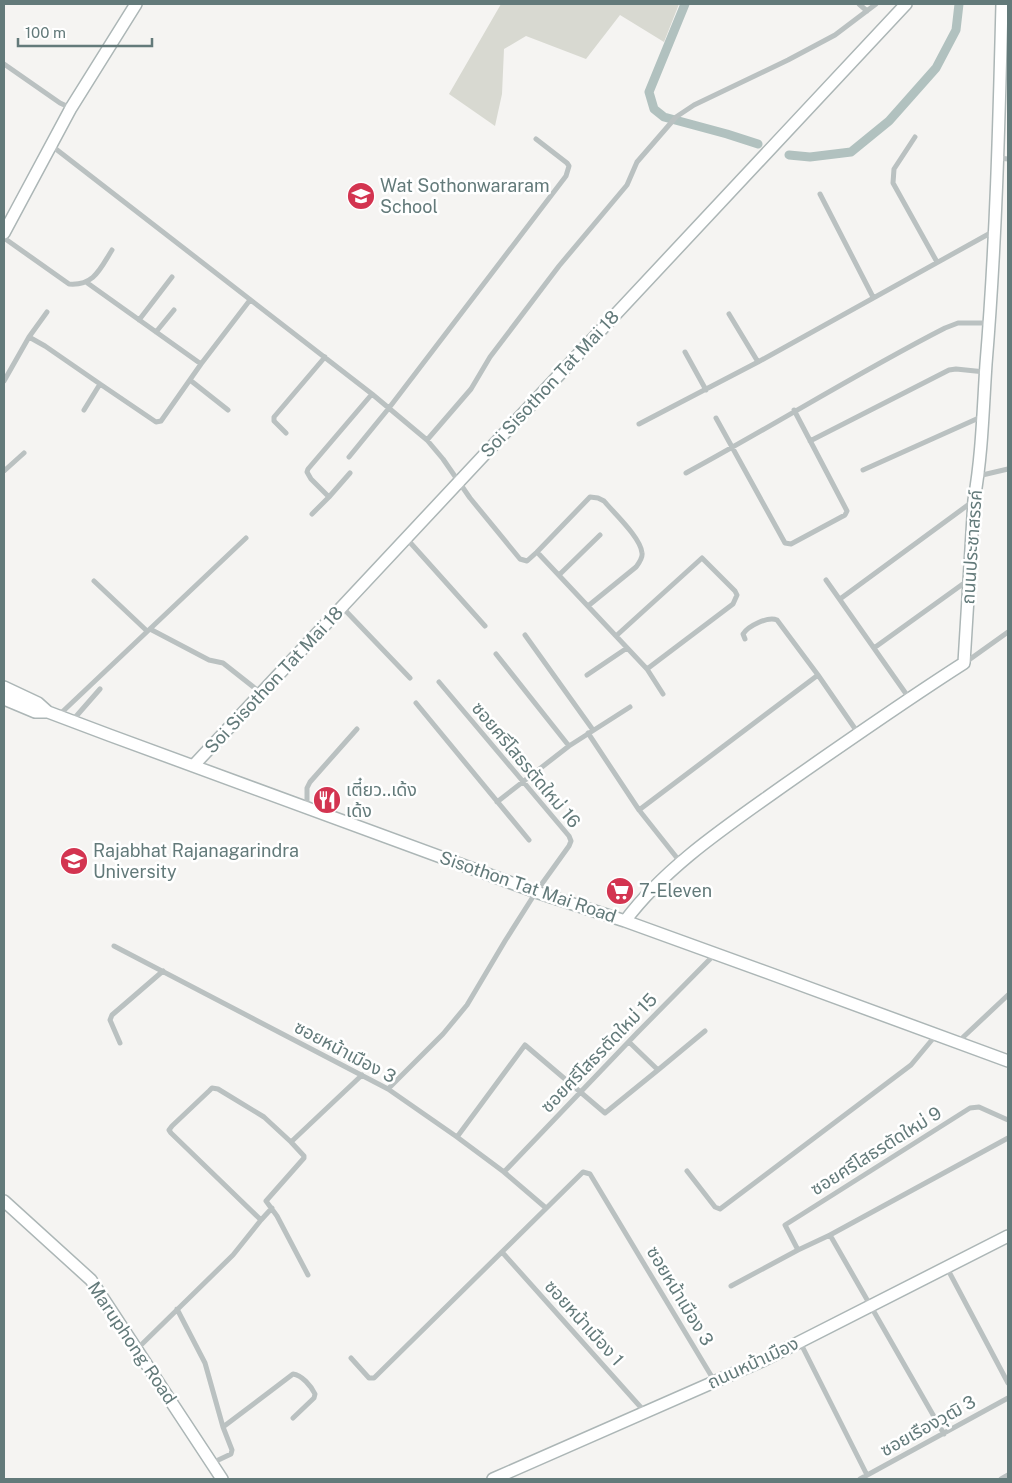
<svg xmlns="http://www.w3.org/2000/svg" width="1012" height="1483" font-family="'Public Sans','Noto Sans Thai',sans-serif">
<rect width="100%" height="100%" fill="#f5f4f2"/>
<path fill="#d8d9d1" d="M501,4H679L664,42L620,15L586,59L526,36L504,49L502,94L495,126L449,94Z"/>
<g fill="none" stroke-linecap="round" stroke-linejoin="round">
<path stroke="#b1c1bf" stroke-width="9" d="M685,4L649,92L654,109L664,117L727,134L758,144
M789,155L810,157L851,152L889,121L936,68L956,30L959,4"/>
<defs>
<path id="secondary" d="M4,233L71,108L136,4
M4,687L38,703L48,712L109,735L536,892L625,921L774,975L1008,1061
M4,699L35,712H48
M194,765L906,4
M625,921C666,866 727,826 783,786C843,744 903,702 964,663L974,500C982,455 983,410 986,364C996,244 999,124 1002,4
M4,1201L91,1280L222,1479
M493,1479L764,1360L1008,1236"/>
</defs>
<use href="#secondary" stroke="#acb6b6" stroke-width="14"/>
<path stroke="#bac1c1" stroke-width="5" d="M859,4L867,11
M4,64L60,103L71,108
M915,137L894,169L893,183L937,262
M52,146L372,394L427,440L443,459L470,498L520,559L527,561L537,552L647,669L663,694
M999,158L1008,159
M820,194L873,297
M4,238L69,284C94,286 100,269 112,250
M86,282L201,364L250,300
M729,314L758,362
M139,320L172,277
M156,332L174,310
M29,337L47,312
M685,352L706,390
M190,380L228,410
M4,381L29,337L45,346L100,384
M84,410L100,384L156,422L161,421L201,364
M716,418L785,543L791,544L845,515L847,511L794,410
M639,424L758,362L994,231
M286,433L274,421V417L325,357
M427,440L471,389L490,357L559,266L627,185L637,162L676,117L694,105L788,60L835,35L876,4
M810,441L949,370L956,369L985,372
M349,457L389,408L566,176L569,166L567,163L536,139
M863,470L981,417
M4,471L24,453
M350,473L329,497L311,479L307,472L308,469L372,394
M686,473C773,426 857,373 945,328L958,323H989
M978,476L1008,469
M312,514L329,497
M407,539L485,626
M537,552L590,497L598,498L604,501C614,513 641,538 642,553C643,558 639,563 636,567L588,606
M559,575L600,535
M826,580L909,698
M94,581L147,631
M840,599L972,502
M342,607L410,678
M150,629L209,660L223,663L261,693
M525,635L593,730
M616,636L702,558L735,591L737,595L733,604L647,669
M745,639L743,634C748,626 768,616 777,620L818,675L858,733
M874,648L967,581
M496,654L569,746
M966,662L1008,632
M587,675L627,648
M416,703L529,840
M59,715L246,538
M72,721L100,689
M588,733L639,810
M497,802L569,746L630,707
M307,807V788L310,782L357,729
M681,863L639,810L818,675
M114,946L388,1089L457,1137L504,1172L546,1208
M629,1042L658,1070L705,1031
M958,1042L1008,995
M120,1043L110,1020L112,1015L163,971
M388,1089L443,1034L467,1005L505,941L536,892L569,846L571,841L569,836L439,682
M457,1137L525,1045L605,1113L658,1070
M687,1171L715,1207L720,1209L911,1065L936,1035
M504,1172L637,1033L714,955
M261,1220L272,1208
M830,1235L944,1434
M798,1250L785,1225L970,1108L979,1107L1008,1120
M502,1252L645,1412
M947,1268L1008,1383
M308,1275L277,1216L266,1201L304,1158V1156L291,1142L362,1075
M731,1286L798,1250L830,1235L1008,1138
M177,1309L205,1363L223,1427
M800,1342L867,1475
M137,1349L233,1255L261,1220L171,1133L169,1130L172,1126L209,1091L212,1088L218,1089L264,1117L291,1142
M351,1358L369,1378H374L583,1172L590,1174L715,1382
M212,1463L231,1454L232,1450L223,1427L293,1374C302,1375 311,1386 315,1394L314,1398L293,1418
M860,1479L1008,1398
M1001,1479L1008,1475"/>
<use href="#secondary" stroke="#fff" stroke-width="11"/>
</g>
<defs>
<symbol id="school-disc" viewBox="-11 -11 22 22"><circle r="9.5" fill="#d33450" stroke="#fff"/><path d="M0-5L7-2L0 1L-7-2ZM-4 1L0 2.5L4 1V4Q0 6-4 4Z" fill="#fff"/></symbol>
<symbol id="restaurant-disc" viewBox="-11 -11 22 22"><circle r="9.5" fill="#d33450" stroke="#fff"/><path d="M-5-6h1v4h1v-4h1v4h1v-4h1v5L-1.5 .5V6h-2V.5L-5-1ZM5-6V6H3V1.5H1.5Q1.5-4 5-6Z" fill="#fff"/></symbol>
<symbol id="university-disc" viewBox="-11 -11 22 22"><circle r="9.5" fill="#d33450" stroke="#fff"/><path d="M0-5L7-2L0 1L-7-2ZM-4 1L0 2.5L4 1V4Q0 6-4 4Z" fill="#fff"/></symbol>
<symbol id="supermarket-disc" viewBox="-11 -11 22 22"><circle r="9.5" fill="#d33450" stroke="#fff"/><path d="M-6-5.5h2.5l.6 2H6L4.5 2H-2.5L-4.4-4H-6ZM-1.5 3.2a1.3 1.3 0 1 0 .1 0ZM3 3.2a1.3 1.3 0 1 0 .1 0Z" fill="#fff"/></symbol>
</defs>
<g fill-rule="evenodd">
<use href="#school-disc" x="345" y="180" width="32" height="32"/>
<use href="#restaurant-disc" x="311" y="784" width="32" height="32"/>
<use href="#university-disc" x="58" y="845" width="32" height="32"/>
<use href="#supermarket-disc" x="604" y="875" width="32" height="32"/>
</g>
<g text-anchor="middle" stroke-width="5" stroke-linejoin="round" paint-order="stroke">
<g font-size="18" fill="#637a7a" stroke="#fff" text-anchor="start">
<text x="380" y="192">Wat Sothonwararam<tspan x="380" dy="21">School</tspan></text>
<text x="346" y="796">เตี๋ยว..เด้ง<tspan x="346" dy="21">เด้ง</tspan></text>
<text x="93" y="857">Rajabhat Rajanagarindra<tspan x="93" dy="21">University</tspan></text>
<text x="639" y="897">7-Eleven</text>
</g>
<g font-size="18" fill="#637a7a" stroke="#fff">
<text transform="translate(550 384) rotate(-47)" y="6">Soi Sisothon Tat Mai 18</text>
<text transform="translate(972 547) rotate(-86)" y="6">ถนนประชาสรรค์</text>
<text transform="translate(274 680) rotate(-47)" y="6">Soi Sisothon Tat Mai 18</text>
<text transform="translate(526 765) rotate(50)" y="6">ซอยศรีโสธรตัดใหม่ 16</text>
<text transform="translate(528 887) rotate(19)" y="6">Sisothon Tat Mai Road</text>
<text transform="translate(345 1052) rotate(28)" y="6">ซอยหน้าเมือง 3</text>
<text transform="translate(599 1053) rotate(-46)" y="6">ซอยศรีโสธรตัดใหม่ 15</text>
<text transform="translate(876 1151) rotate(-32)" y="6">ซอยศรีโสธรตัดใหม่ 9</text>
<text transform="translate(680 1296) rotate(59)" y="6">ซอยหน้าเมือง 3</text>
<text transform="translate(584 1323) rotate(48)" y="6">ซอยหน้าเมือง 1</text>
<text transform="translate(132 1343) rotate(56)" y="6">Maruphong Road</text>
<text transform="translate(753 1363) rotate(-25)" y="6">ถนนหน้าเมือง</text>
<text transform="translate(928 1426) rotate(-29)" y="6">ซอยเรืองวุฒิ 3</text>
</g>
</g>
<rect width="1012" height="1483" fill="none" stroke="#637a7a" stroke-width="10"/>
<path d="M18 38v8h134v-8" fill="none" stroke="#637a7a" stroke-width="2.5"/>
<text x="25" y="38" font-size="15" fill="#637a7a" stroke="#ffffff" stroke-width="4" paint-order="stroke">100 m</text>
</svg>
